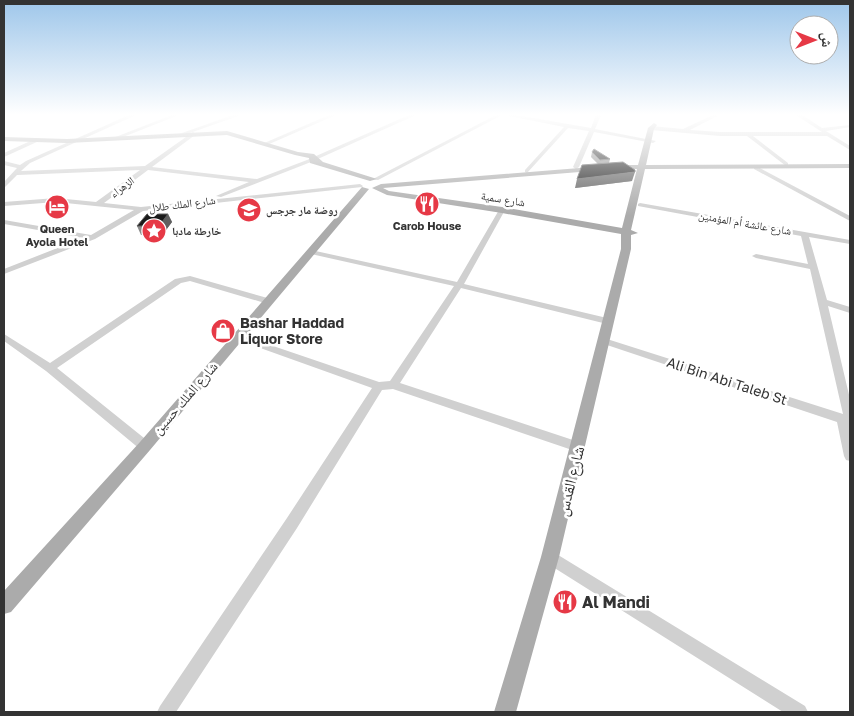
<svg xmlns="http://www.w3.org/2000/svg" width="854" height="716" font-family="'Golos Text','Noto Naskh Arabic',sans-serif">
<rect width="100%" height="100%" fill="#fff"/>
<g fill="none" stroke-linecap="round" stroke-linejoin="round">
<path fill="#d0d0d0" fill-rule="evenodd" d="M129,115H136L30,163L21,171L145,166L193,132L196,134L195,135L152,167L257,179L307,160L409,115H416L311,162L221,197L216,196L249,182L148,170L104,203L141,207L360,184L363,186L362,187L143,211L95,239L4,274V269L83,238L4,224V220L91,235L134,210L56,202L4,206V202L56,198L96,202L140,170L17,175L4,188V182L17,168L4,165V161L20,165L26,161Z
M172,115H179L118,139L113,138Z
M233,115H241L187,134L182,133Z
M329,115H336L267,145L262,144Z
M496,115H502L378,180L373,179Z
M504,115H516L591,128L596,115H601L595,129L656,141L653,143L594,132L579,167L576,169L573,167L589,131L568,128L527,173L525,172V170L564,127Z
M713,115H719L690,130L720,132H822L796,115H802L822,128L850,125V127L826,131L850,146V150L827,136H753L788,163V165L786,166L747,136H720L651,130L648,128L651,126L683,129Z
M37,138L39,139V141L4,157V153Z
M756,166L850,216V221L754,169V167Z
M640,203L850,240V244L809,237L827,300L850,307V313L828,306L850,399V461L846,460L844,456L837,422L601,343L599,341L601,339H607L843,414L810,269L756,258L752,256L756,254L808,264L801,236L638,206V204Z
M502,208L505,210L464,284L607,318L612,321L607,324L461,288L400,383L582,443L584,447L582,451L578,452L393,389L382,390L297,528L176,712H157L160,706L287,518L372,388L235,339L233,337L235,335H241L379,382L390,381L454,286L311,254L307,252L311,250L457,282L499,210Z
M190,276L271,299L272,301L268,304L190,281L181,283L57,368L149,442L151,446L149,450L145,451L141,450L46,371L4,341V334L50,363L175,279Z
M550,550L805,706L808,712H783L545,562L543,557L545,552Z"/>
<path fill="#ababab" fill-rule="evenodd" d="M654,123L657,125L654,129L646,165L850,164V168L645,169L631,230L638,233L631,235V249L559,557L516,712H494L541,557L621,249V234L502,213L387,195L372,188L381,184L617,165H638L648,128ZM617,169H637L622,228L502,207L389,191L383,188Z
M227,131L298,152L314,154L323,162L377,179L370,181L310,163L309,158L295,155L227,135L67,143L4,141V137L67,139Z
M362,187L369,189L150,450L11,612L4,614V591L140,442Z"/>
</g>
<path fill="#8c8c8c" d="M592,152L610,159L609,163L632,181L575,188L598,164L591,157Z
M168,214L172,222L163,234L147,237L145,235H141L137,226Z"/>
<path fill="#5f5f5f" d="M635,172L632,181L575,188L577,179Z
M168,214L172,222L163,234L147,237L143,229Z"/>
<path fill="#1a1a1a" stroke="#5f5f5f" d="M594,149L610,159L600,160L592,152Z
M623,162L635,170V172L577,179L582,165Z
M147,214H168L159,226L143,229V226H137Z"/>
<linearGradient id="sky" x2="0" y2="1"><stop stop-color="#9ec6ea"/><stop offset="0.53" stop-color="#fff"/><stop offset="1" stop-color="#fff" stop-opacity="0"/></linearGradient>
<rect width="854" height="216" fill="url(#sky)"/>
<defs>
<symbol id="restaurant-disc" viewBox="-11 -11 22 22"><circle r="9.5" fill="#e63946" stroke="#fff"/><path d="M-5-6h1v4h1v-4h1v4h1v-4h1v5L-1.5 .5V6h-2V.5L-5-1ZM5-6V6H3V1.5H1.5Q1.5-4 5-6Z" fill="#fff"/></symbol>
<symbol id="hotel-disc" viewBox="-11 -11 22 22"><circle r="9.5" fill="#e63946" stroke="#fff"/><path d="M-6-4.5h1.5V1H6V5H4.5V3h-9V5H-6ZM-4 0a1.8 1.8 0 1 1 3.6 0ZM.5 0V-2.5h3Q6-2.5 6 0Z" fill="#fff"/></symbol>
<symbol id="school-disc" viewBox="-11 -11 22 22"><circle r="9.5" fill="#e63946" stroke="#fff"/><path d="M0-5L7-2L0 1L-7-2ZM-4 1L0 2.5L4 1V4Q0 6-4 4Z" fill="#fff"/></symbol>
<symbol id="sight-disc" viewBox="-11 -11 22 22"><circle r="9.5" fill="#e63946" stroke="#fff"/><path d="M0-6L1.8-2.2L6-1.7L2.9 1.2L3.7 5.4L0 3.3L-3.7 5.4L-2.9 1.2L-6-1.7L-1.8-2.2Z" fill="#fff"/></symbol>
<symbol id="shop-disc" viewBox="-11 -11 22 22"><circle r="9.5" fill="#e63946" stroke="#fff"/><path d="M-5-2.5h2.3a2.7 3.5 0 0 1 5.4 0H5L5.5 6h-11ZM-1.5-2.5h3a1.5 2.3 0 0 0-3 0Z" fill="#fff"/></symbol>
</defs>
<g fill-rule="evenodd">
<use href="#restaurant-disc" x="413" y="190" width="28" height="28"/>
<use href="#hotel-disc" x="43" y="193" width="28" height="28"/>
<use href="#school-disc" x="235" y="196" width="28" height="28"/>
<use href="#sight-disc" x="140" y="217" width="28" height="28"/>
<use href="#shop-disc" x="209" y="317" width="28" height="28"/>
<use href="#restaurant-disc" x="551" y="588" width="28" height="28"/>
</g>
<g text-anchor="middle" stroke-width="5" stroke-linejoin="round" paint-order="stroke">
<g font-size="11" fill="#333" stroke="#fff">
<text transform="translate(122 187) rotate(-36)" y="4">الزهراء</text>
<text transform="translate(503 199) rotate(9)" y="4">شارع سمية</text>
<text transform="translate(182 204) rotate(-7)" y="4">شارع الملك طلال</text>
<text transform="translate(745 223) rotate(10)" y="4">شارع عائشة أم المؤمنين</text>
</g>
<g font-size="11" font-weight="bold" fill="#333" stroke="#fff" text-anchor="start">
<text x="266" y="214">روضة مار جرجس</text>
<text x="427" y="230" text-anchor="middle">Carob House</text>
<text x="57" y="233" text-anchor="middle">Queen<tspan x="57" dy="13">Ayola Hotel</tspan></text>
<text x="172" y="235">خارطة مادبا</text>
</g>
<g font-size="14" font-weight="bold" fill="#333" stroke="#fff" text-anchor="start">
<text x="240" y="328">Bashar Haddad<tspan x="240" dy="16">Liquor Store</tspan></text>
</g>
<g font-size="14" fill="#333" stroke="#fff">
<text transform="translate(727 381) rotate(18)" y="5">Ali Bin Abi Taleb St</text>
<text transform="translate(185 398) rotate(-49)" y="5">شارع الملك حسين</text>
</g>
<g font-size="16" fill="#333" stroke="#fff">
<text transform="translate(570 481) rotate(-76)" y="6">شارع القدس</text>
</g>
<g font-size="16" font-weight="bold" fill="#333" stroke="#fff" text-anchor="start">
<text x="582" y="608">Al Mandi</text>
</g>
</g>
<rect width="854" height="716" fill="none" stroke="#333333" stroke-width="10"/>
<g transform="translate(814 40) rotate(90)"><circle r="24" fill="#ffffff" stroke="#adadad"/>
<path d="M0-4L9 19L0 12L-9 19Z" fill="#e63946"/>
<text y="-8" font-size="14" font-weight="bold" text-anchor="middle" fill="#333333">ش</text>
</g>
</svg>
